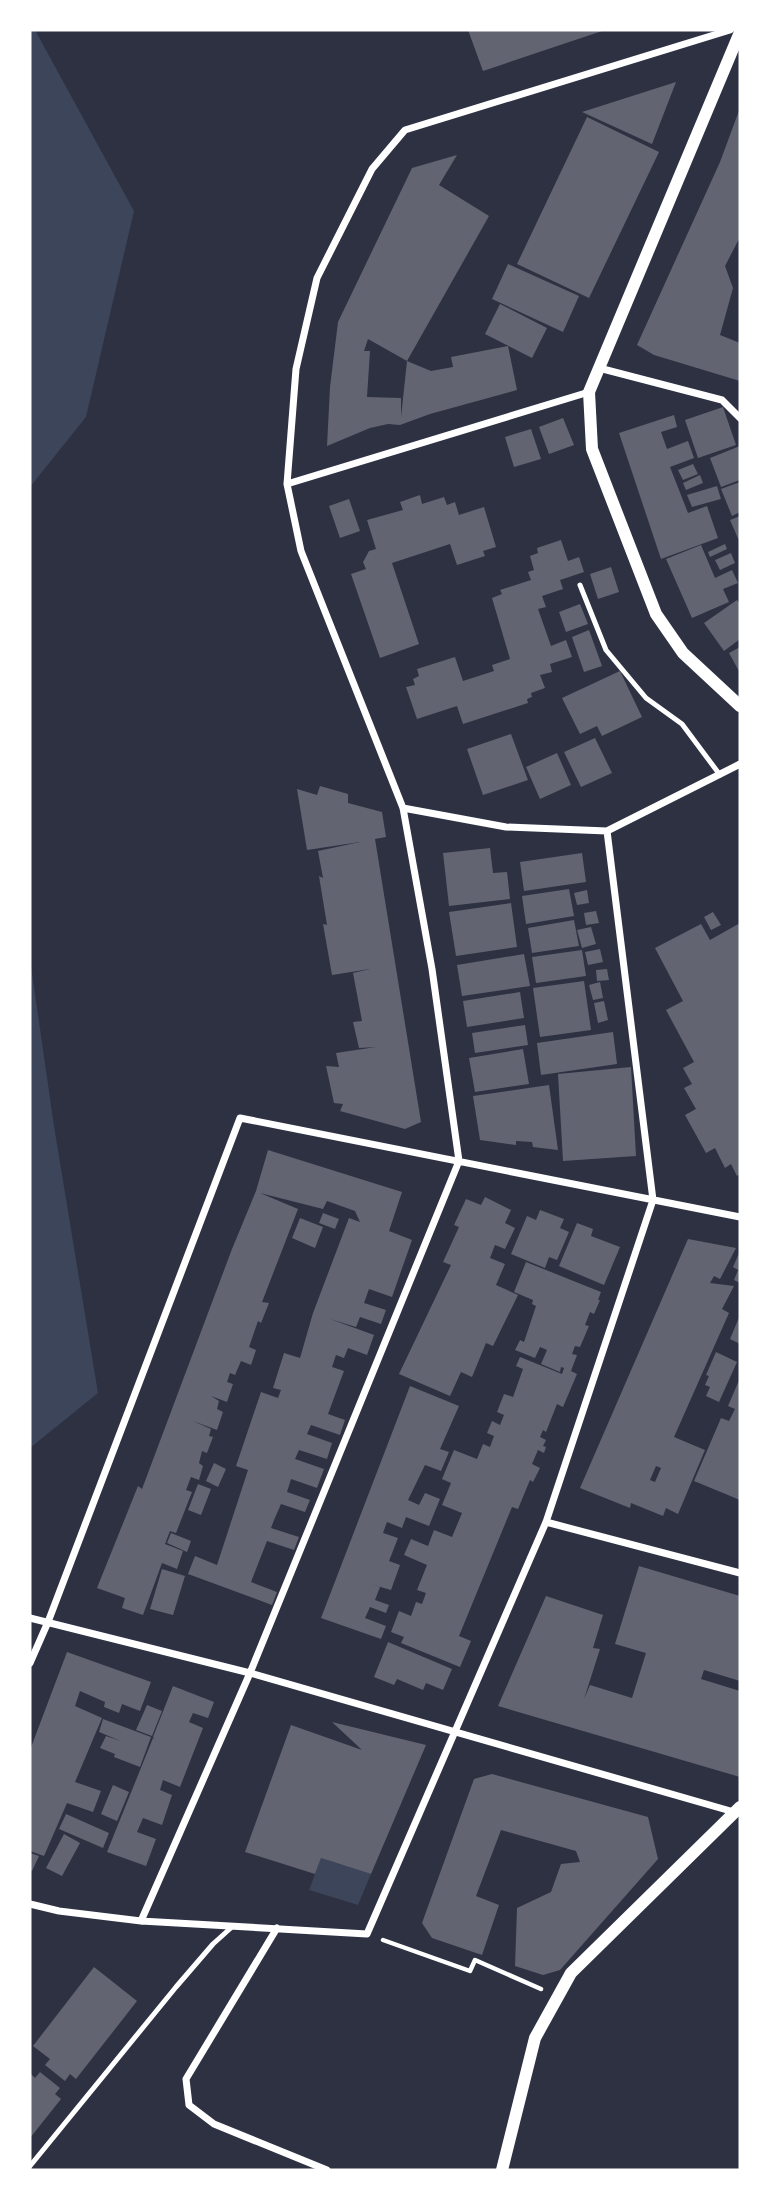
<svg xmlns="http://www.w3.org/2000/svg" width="770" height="2200" font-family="Karla,sans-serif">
<rect width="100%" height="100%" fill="#2d3142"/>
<path fill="#3c4559" d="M30,30H35L134,211L86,417L30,487Z
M30,959L54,1126L98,1393L30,1448Z
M321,1858L371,1874L358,1905L309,1890Z"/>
<path fill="#626471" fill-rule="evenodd" d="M468,30H605L483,71Z
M676,82L652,144L582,112Z
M740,108V237L725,266L733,288L720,335L740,343V381L654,355L637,345L720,162Z
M587,117L659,152L589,298L517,264Z
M457,155L439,185L489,216L407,361L431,371L453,367L451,357L508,346L517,390L430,414L400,425L388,424L370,428L327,446L330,387L338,322L412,168ZM368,339L407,361L401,417V398L367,397L370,351H364Z
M508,264L579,296L563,332L492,299Z
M500,304L547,328L532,358L485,334Z
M723,407L736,445L698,458L685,420Z
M674,415L677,427L661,432L667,449L688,441L694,458L670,467L688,513L707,506L718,538L661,559L619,433Z
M563,418L574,445L549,454L539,427Z
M531,429L541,459L514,467L505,437Z
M740,446V480L721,487L710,458Z
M693,464L698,474L683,480L678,470Z
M700,475L703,483L686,490L683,483Z
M740,482V512L732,516L721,489Z
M717,486L721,499L692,507L687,495Z
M420,495L422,504L444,497L447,505L455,502L459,515L484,507L496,547L483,551L485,556L457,565L450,544L392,563L419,644L380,658L351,574L366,569L363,562L369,551L376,549L367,520L403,510L400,502Z
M349,499L360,531L340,538L329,506Z
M740,516V543L730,520Z
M561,540L568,561L579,557L584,572L560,580L563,589L542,596L546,607L538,609L551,646L566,640L572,657L550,664L552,672L540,675L545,688L531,693L532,697L527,699L528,703L463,724L457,706L417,719L406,687L415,685L413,679L419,676L417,669L455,657L463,681L494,671L492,665L510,659L492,598L502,594L500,590L531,580L528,572L534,570L530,556L538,553L537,548Z
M725,544L727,549L710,557L708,552Z
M701,545L715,578L732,570L738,583L723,589L729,602L692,618L666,559Z
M731,553L735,563L720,570L715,560Z
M611,567L619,592L598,599L590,574Z
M737,600L740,604V639L724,651L704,623Z
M580,604L588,624L566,632L559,612Z
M589,630L602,666L584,672L572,637Z
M740,647V673L729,653Z
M620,671L642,717L602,736L597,726L580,734L562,698Z
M511,734L528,780L483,795L467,749Z
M595,738L612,773L581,787L564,752Z
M557,753L571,785L540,799L526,767Z
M320,786L348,794V803L382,812L386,837L375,839L421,1122L405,1129L340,1111L343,1104L334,1103L326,1066L339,1067L336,1053L376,1047L359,1048L353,1022L362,1021L353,973L370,969L332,975L323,924L327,925L319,876L323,878L318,851L360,842L307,850L297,789L317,795Z
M490,848L493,873L507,872L510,899L449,906L443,853Z
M582,853L586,882L524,891L520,862Z
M569,889L574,916L526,924L522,896Z
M587,890L589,903L577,905L574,893Z
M511,903L517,947L456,956L449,912Z
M596,911L599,923L586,925L584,913Z
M713,912L721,925L711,930L704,917Z
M574,920L579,946L532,953L528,928Z
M740,923V1174L737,1176L731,1164L725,1168L715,1148L706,1153L685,1115L696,1109L684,1088L692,1084L683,1068L694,1062L666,1010L683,1001L655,948L701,924L710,940Z
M591,927L596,944L582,948L577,930Z
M600,949L603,962L588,965L585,952Z
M582,950L586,976L536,983L532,957Z
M524,954L530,986L462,996L457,965Z
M607,969L609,980L597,981L596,970Z
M584,981L591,1030L540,1037L533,988Z
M600,982L603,998L593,1000L589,985Z
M520,992L524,1018L467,1027L463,1001Z
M604,1001L608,1020L598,1023L594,1003Z
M525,1025L528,1045L475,1053L472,1033Z
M613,1032L617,1064L541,1075L537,1043Z
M523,1049L529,1084L475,1092L469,1058Z
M631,1067L636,1156L563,1161L558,1074Z
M549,1085L558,1150L533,1147L532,1142L516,1141V1145L480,1140L473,1096Z
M268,1150L402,1192L389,1231L412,1240L392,1297L369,1289L364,1303L386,1310L381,1324L360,1317L356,1327L330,1319L374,1335L367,1355L348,1348L344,1358L336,1355L332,1367L344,1371L328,1414L345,1420L340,1435L311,1425L307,1434L332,1443L327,1459L299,1450L295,1459L324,1469L317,1488L291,1479L287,1492L310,1500L305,1512L281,1504L274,1520L271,1528L299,1537L294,1550L267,1541L251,1582L277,1592L272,1605L188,1574L195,1556L217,1565L248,1470L236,1466L261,1392L278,1398L281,1390L273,1388L284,1353L300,1358L313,1313L349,1218L360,1222L355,1211L327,1201L323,1209L260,1193L298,1209L262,1302L269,1303L261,1323L258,1321L249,1347L256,1350L251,1365L241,1361L235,1375L230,1373L227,1382L233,1384L227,1402L211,1396L219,1401L217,1409L223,1412L217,1430L193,1421L211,1429L209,1436L213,1437L207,1453L202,1451L199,1463L203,1466L199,1480L191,1477L186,1490L192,1492L176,1533L170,1531L165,1544L183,1551L177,1569L162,1563L143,1615L122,1608L125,1598L97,1588L138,1486L142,1489L232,1249L256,1191Z
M485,1197L511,1210L505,1223L515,1228L505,1249L495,1245L490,1258L505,1264L496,1285L518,1295L493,1346L486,1343L472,1377L461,1372L450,1396L399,1374L451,1265L443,1262L459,1227L454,1225L466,1199L481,1205Z
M540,1210L564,1219L560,1228L569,1232L557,1260L549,1257L545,1268L511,1254L527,1216L536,1220Z
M323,1213L339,1219L335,1229L319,1223Z
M300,1218L323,1227L315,1248L292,1238Z
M577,1223L593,1229L591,1236L620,1247L604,1285L559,1266Z
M688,1239L736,1248L720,1279L714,1276L710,1283L734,1286L722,1309L729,1313L674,1437L705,1450L678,1514L666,1508L663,1516L631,1503L630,1508L580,1488ZM656,1466L661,1468L655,1482L650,1480Z
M740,1251V1283L734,1280L738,1270L733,1267Z
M526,1262L601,1292L598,1300H600L594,1314L590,1312L585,1325L589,1326L580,1347L575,1346L572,1354L577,1355L571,1371L577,1374L563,1407L557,1404L546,1432L543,1430L540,1437L546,1440L543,1446L546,1447L544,1453L538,1450L532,1464L540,1468L533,1482L530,1480L518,1509L512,1507L459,1636L471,1641L460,1667L401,1643L404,1637L391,1632L399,1611L411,1616L416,1602L422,1604L426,1593L417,1590L427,1565L404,1555L411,1539L428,1546L434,1530L452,1537L462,1513L442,1505L451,1483L442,1479L454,1450L477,1459L483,1444L490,1447L494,1436L487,1433L492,1421L500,1425L504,1415L497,1412L504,1394L513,1397L523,1369L516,1366L520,1357L562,1374L564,1368L561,1367L560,1372L541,1364L547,1350L540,1347L535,1358L515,1350L520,1340L524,1342L536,1306L532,1304L533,1300L514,1292Z
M740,1315V1344L730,1339Z
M716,1352L737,1362L719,1402L706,1396L710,1387L705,1385L709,1376L706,1375Z
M740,1378V1500L694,1481L721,1418L729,1421L735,1409L728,1406Z
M410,1386L459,1406L440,1449L449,1452L441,1471L425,1465L408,1500L419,1505L425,1493L440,1499L429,1526L406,1517L402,1528L387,1522L383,1533L398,1538L389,1561L400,1565L391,1590L370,1584L380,1587L375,1600L389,1605L386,1613L370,1607L365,1618L386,1626L381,1639L321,1618Z
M214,1463L226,1469L218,1487L206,1481Z
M198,1484L211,1489L201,1515L188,1510Z
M171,1533L191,1541L187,1552L167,1543Z
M639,1566L740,1596V1681L704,1670L701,1679L740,1691V1777L498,1706L546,1596L603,1615L593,1648L600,1649L584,1699L590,1685L632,1698L646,1653L615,1644Z
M162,1569L185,1576L173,1615L150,1609Z
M388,1642L452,1669L443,1690L426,1683L423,1690L397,1679L394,1685L374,1677Z
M67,1652L151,1682L140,1711L122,1704L119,1713L104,1707L105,1702L80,1691L75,1706L102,1718L75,1782L101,1791L93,1812L67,1803L44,1856L30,1851V1750Z
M173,1686L214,1702L208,1718L193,1713L189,1722L203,1728L180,1787L163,1780L160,1790L172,1795L162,1825L143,1818L137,1832L156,1839L146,1866L107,1852L153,1738L155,1739L153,1737Z
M147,1705L162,1711L152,1736L136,1730Z
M103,1719L151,1737L140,1767L114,1757L115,1754L100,1748L106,1736L121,1741L99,1732Z
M332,1722L426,1745L371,1874L321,1858L315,1874L245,1852L291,1725L362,1750Z
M492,1774L648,1817L658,1859L560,1970L543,1975L515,1966L517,1908L551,1892L561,1864L580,1862L576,1851L501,1830L476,1896L499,1905L482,1955L432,1938L422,1923L474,1779Z
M113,1785L129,1792L117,1821L101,1814Z
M66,1814L109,1833L103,1848L59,1829Z
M64,1834L80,1843L62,1876L46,1868Z
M30,1853L39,1856L32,1871L30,1870Z
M94,1967L137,2001L76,2079L70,2074L65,2081L45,2065L50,2059L33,2046Z
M40,2072L60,2088L55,2094L61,2099L30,2138V2073L35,2078Z"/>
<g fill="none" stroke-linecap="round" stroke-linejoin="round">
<path stroke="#fff" stroke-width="4.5" d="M383,1940L470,1971L475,1960L541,1989"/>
<path stroke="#fff" stroke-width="5" d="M580,585L606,650L646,698L682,724L720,775
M30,2166L176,1987L213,1944L233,1926"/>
<path stroke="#fff" stroke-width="7" d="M599,368L722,400L740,418
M287,484L589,392
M403,808L506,827L607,831L740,764
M546,1522L740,1573
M30,1618L250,1673L734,1812
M30,1663L48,1622L240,1118L740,1217
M30,1904L59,1911L141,1921L367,1934L546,1522L653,1200L607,831
M141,1921L250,1673L459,1161L432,969L403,808L301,551L287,484L296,369L317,278L372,169L405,130L730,30
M277,1928L186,2079L189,2105L214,2124L327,2170"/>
<path stroke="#fff" stroke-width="12" d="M740,32L589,392L592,449L656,614L683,653L740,706
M502,2170L535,2038L571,1973L740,1807"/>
</g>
<rect width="770" height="2200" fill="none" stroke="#ffffff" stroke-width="63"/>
</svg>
